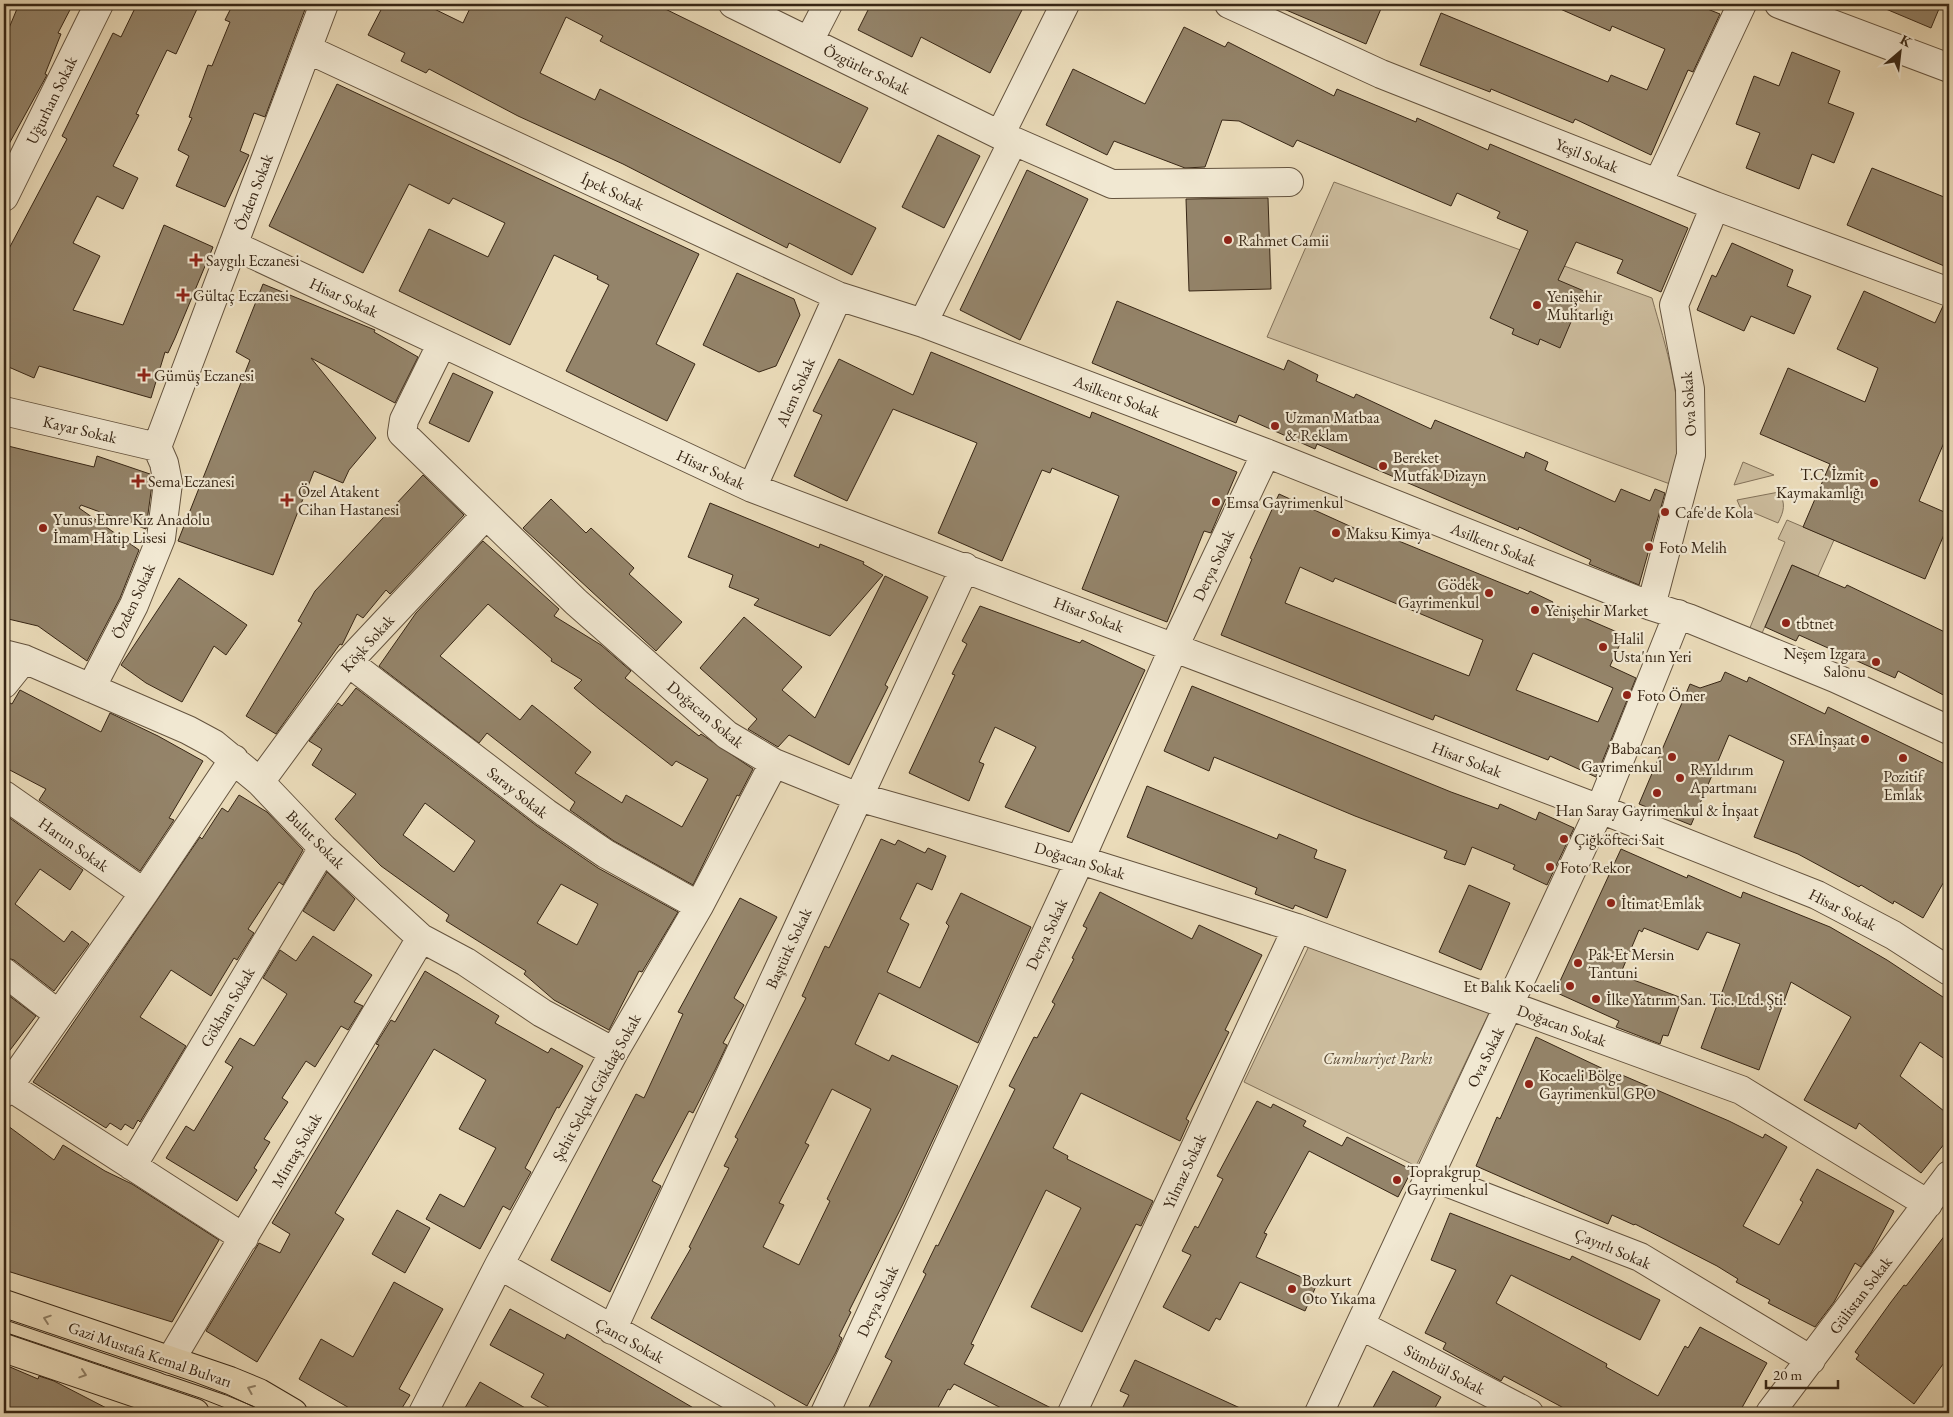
<svg xmlns="http://www.w3.org/2000/svg" width="1953" height="1417" font-family="'EB Garamond',serif">
<rect width="100%" height="100%" fill="#eadbb9"/>
<filter id="stains"><feTurbulence type="fractalNoise" baseFrequency=".004" numOctaves="4"/><feColorMatrix values="0 0 0 0 .2 0 0 0 0 .09 0 0 0 0 .02 0 0 0 .5 -.17"/></filter>
<radialGradient id="worn" r=".72"><stop offset=".6" stop-color="#630" stop-opacity="0"/><stop offset="1" stop-color="#630" stop-opacity=".3"/></radialGradient>
<path fill="#ccbc9d" stroke="#827159" d="M1334,182L1652,298C1666,348 1683,398 1677,450C1676,462 1672,473 1670,484L1267,337Z
M1743,462L1774,475L1734,485Z
M1779,492C1786,504 1784,511 1778,523L1740,507L1737,500Z
M1787,520L1834,540L1818,576L1792,565L1759,640L1747,635L1785,542L1778,539Z
M1309,946L1489,1013L1416,1166L1244,1082Z"/>
<path fill="#94846a" stroke="#372615" fill-rule="evenodd" d="M19,4H73L58,33L61,34L45,74L47,75L4,153V40Z
M137,4H185L197,9L176,54L167,50L136,114L139,115L113,166L138,178L123,209L97,196L73,243L100,256L73,310L123,325L164,225L213,247L175,338L168,353L165,352L151,398L39,366L34,378L4,365V258L67,139L62,136L113,33L121,37Z
M233,4H307L265,117L254,113L240,151L249,155L225,207L176,186L189,156L178,150L192,118L189,117L208,65L212,66L230,22L225,20Z
M384,4H424L463,23L472,4H655L868,108L840,163L600,41L603,36L566,17L540,73L595,100L600,89L876,228L852,275L789,243L787,248L623,164L518,116L429,69L426,73L401,61L405,53L368,35Z
M871,4H1025L990,73L921,37L912,57L858,30Z
M1272,4H1383L1366,44Z
M1549,4H1695L1720,14L1693,72L1688,70L1651,155L1575,119L1573,123L1491,89L1490,92L1420,65L1441,13L1608,82L1611,75L1647,90L1665,49L1612,26L1610,31Z
M1874,4H1941L1931,28Z
M1184,27L1225,47L1228,42L1334,96L1337,89L1416,122L1417,118L1488,150L1490,144L1688,228L1661,292L1617,273L1623,260L1576,242L1558,280L1584,291L1560,348L1540,339L1538,345L1512,334L1514,329L1490,318L1528,231L1497,218L1500,212L1457,193L1451,206L1297,140L1293,147L1239,121L1222,120L1205,167L1185,168L1114,141L1107,155L1046,125L1073,69L1145,104Z
M1792,52L1840,71L1828,103L1854,113L1834,163L1812,154L1799,189L1746,168L1760,133L1736,124L1754,76L1779,86Z
M337,84L699,254L656,344L695,364L667,421L566,371L609,285L597,279L598,276L554,255L510,345L399,291L429,229L488,257L505,223L453,198L449,204L409,184L363,273L269,226Z
M938,135L980,156L944,228L902,207Z
M1872,168L1949,199V268L1847,225Z
M1027,170L1088,199L1020,340L960,310Z
M1268,198L1271,289L1189,291L1186,199Z
M1732,243L1793,270L1787,286L1811,296L1794,334L1751,316L1744,331L1697,310L1712,275L1716,277Z
M737,273L794,299L800,315L776,366L759,372L703,345Z
M263,284L375,330L374,332L418,357L395,403L311,358L376,438L349,470L343,483L314,471L273,575L178,541L250,360L236,352Z
M1864,291L1935,323L1943,306L1949,307V431L1919,501L1949,514V523L1925,579L1803,527L1830,464L1760,434L1788,368L1865,402L1878,368L1837,349Z
M1117,301L1284,370L1288,360L1318,375L1316,381L1354,398L1356,394L1431,429L1435,420L1524,458L1526,452L1548,462L1545,470L1615,502L1621,489L1650,501L1655,489L1665,493L1639,585L1589,564L1591,560L1519,527L1518,530L1317,444L1315,449L1239,415L1236,423L1092,363Z
M931,352L1090,418L1092,412L1237,472L1211,533L1204,531L1167,622L1082,589L1119,496L1052,468L1050,473L1042,470L1002,561L938,533L977,443L893,409L847,501L794,476L822,415L813,411L839,359L913,395Z
M453,373L493,392L469,442L429,423Z
M4,445L94,467L97,456L150,474L152,484L146,529L81,505L79,508L139,550L120,598L87,661L38,626L4,618Z
M423,475L464,515L390,594L386,590L363,618L357,614L342,645L340,644L276,734L246,716L302,623L298,621L315,591Z
M1279,494L1365,533L1367,528L1528,594L1530,591L1553,602L1552,604L1624,635L1610,666L1636,678L1596,777L1550,756L1548,760L1435,715L1433,720L1221,635L1252,559L1250,558ZM1300,567L1333,582L1335,578L1483,640L1469,676L1285,603ZM1533,653L1613,688L1598,722L1516,690Z
M551,499L586,533L591,528L634,568L629,574L682,622L656,651L523,528Z
M710,503L819,548L820,544L864,562L863,564L883,575L830,636L754,605L759,599L729,587L733,575L688,557Z
M483,541L559,609L554,616L601,645L631,671L625,678L699,736L701,734L753,769L739,796L737,795L693,885L614,841L570,810L575,802L487,733L479,743L379,666L416,613ZM488,604L552,659L551,661L582,680L574,688L599,709L672,766L676,761L708,779L682,827L626,795L622,803L575,773L591,752L532,705L520,720L440,656Z
M1792,565L1845,588L1847,585L1949,634V698L1898,671L1895,678L1799,635L1796,641L1765,627Z
M885,576L928,597L885,685L888,687L849,765L789,735L778,747L748,729L757,719L700,668L744,617L802,667L782,690L815,718Z
M179,578L247,625L226,655L214,646L182,702L146,683L121,665Z
M980,606L1080,643L1082,640L1145,670L1069,832L1005,807L1036,747L995,727L979,762L984,764L969,801L909,773L955,675L952,674L967,644L962,641Z
M1725,672L1747,682L1749,677L1825,714L1828,707L1949,766V873L1923,918L1894,901L1893,904L1861,885L1859,887L1798,854L1754,837L1784,761L1729,735L1691,825L1639,804L1690,684L1700,688L1721,681Z
M1192,686L1451,792L1498,809L1500,804L1536,820L1539,812L1574,828L1547,885L1513,869L1515,865L1472,847L1465,865L1444,858L1447,851L1355,816L1214,757L1209,771L1164,751Z
M356,688L537,826L598,868L678,912L642,972L639,971L609,1030L554,1000L524,974L526,971L446,921L449,915L381,866L335,819L356,794L312,765L322,749L309,741L338,703L342,706ZM425,803L475,841L454,872L403,835ZM561,884L598,904L577,945L537,923Z
M20,690L101,732L110,713L158,736L203,761L169,818L174,820L140,871L39,800L46,789L4,767V700L12,704Z
M1147,786L1277,839L1279,834L1317,850L1314,858L1346,870L1327,918L1295,905L1293,909L1255,894L1257,888L1127,837Z
M239,795L267,812L303,850L283,885L279,882L248,929L254,933L237,960L234,958L211,996L171,970L140,1017L186,1046L140,1122L138,1120L133,1129L125,1124L121,1130L110,1123L106,1128L33,1082L200,837L202,839L222,808L228,812Z
M4,814L83,870L70,890L40,869L15,904L64,942L72,931L89,944L54,991L14,960L4,957Z
M881,839L895,845L898,840L925,853L928,848L946,856L932,890L917,883L900,919L909,924L887,972L920,988L949,926L946,923L961,893L1031,927L978,1043L879,993L855,1044L889,1061L892,1055L958,1086L903,1204L849,1311L851,1312L839,1336L842,1338L836,1352L807,1406L651,1318L691,1248L689,1247L729,1168L724,1166L738,1139L735,1137L806,998L802,996L825,946L829,948ZM832,1089L871,1109L827,1199L830,1201L799,1265L763,1247L784,1205L779,1203L809,1145L805,1143Z
M1621,849L1687,878L1688,875L1741,898L1743,892L1830,927L1887,960L1949,1001V1062L1920,1042L1900,1076L1949,1115V1138L1921,1173L1859,1123L1856,1129L1804,1100L1851,1017L1791,982L1759,1070L1701,1048L1740,944L1707,932L1698,950L1644,928L1642,932L1639,930L1620,975L1682,998L1668,1036L1663,1035L1660,1044L1616,1027L1619,1021L1555,992Z
M327,872L355,899L334,931L303,911Z
M1469,885L1510,903L1481,970L1439,952Z
M1100,892L1192,939L1199,925L1262,955L1225,1030L1229,1032L1186,1119L1189,1121L1180,1141L1081,1093L1053,1148L1068,1156L1067,1159L1153,1201L1141,1226L1136,1224L1082,1332L1031,1307L1081,1208L1046,1190L971,1344L974,1345L964,1364L1057,1411V1413H1011L954,1384L950,1390L948,1389L935,1413H866L892,1361L885,1357L926,1274L923,1272L936,1245L938,1246L1015,1089L1009,1086L1034,1037L1037,1038L1055,1004L1052,1002L1074,959L1072,958L1087,928L1083,926Z
M740,898L777,917L734,998L744,1005L723,1043L727,1045L716,1068L693,1113L689,1111L652,1181L661,1186L610,1292L551,1260L636,1094L644,1098L683,1014L678,1012Z
M313,936L372,975L354,1002L363,1006L348,1030L341,1026L315,1067L306,1061L282,1098L288,1102L264,1139L270,1142L254,1168L257,1170L237,1201L166,1158L186,1126L194,1131L233,1067L225,1062L240,1038L254,1046L287,994L263,978L280,950L296,961Z
M425,971L499,1016L495,1023L548,1053L551,1048L583,1066L559,1108L557,1107L525,1168L531,1172L510,1210L503,1206L480,1249L426,1219L440,1194L464,1207L496,1148L459,1129L486,1080L434,1049L335,1213L344,1219L257,1362L206,1331L259,1243L280,1253L290,1234L272,1223L379,1045L376,1044L391,1020L395,1022Z
M4,992L36,1016L4,1058Z
M1536,1037L1614,1074L1615,1072L1729,1121L1763,1138L1765,1134L1787,1147L1743,1226L1779,1245L1803,1202L1800,1200L1817,1169L1894,1211L1871,1253L1861,1267L1855,1263L1834,1302L1815,1327L1768,1303L1770,1300L1736,1282L1738,1279L1717,1266L1635,1224L1634,1225L1612,1215L1608,1224L1476,1166L1497,1117L1500,1119Z
M1257,1101L1271,1108L1273,1104L1306,1121L1303,1126L1342,1146L1347,1137L1412,1170L1398,1197L1309,1151L1264,1233L1267,1234L1256,1257L1317,1284L1305,1311L1240,1282L1220,1320L1216,1318L1209,1331L1163,1307L1191,1255L1182,1251L1195,1226L1198,1228L1223,1179L1217,1176Z
M4,1123L54,1160L63,1145L105,1171L132,1184L219,1240L172,1322L4,1270Z
M397,1210L430,1228L405,1273L372,1254Z
M1450,1213L1570,1260L1572,1256L1660,1300L1640,1340L1511,1275L1496,1303L1607,1364L1606,1367L1658,1396L1685,1346L1688,1348L1700,1327L1767,1363L1739,1413H1573L1504,1376L1501,1381L1443,1349L1446,1343L1425,1333L1456,1270L1431,1260Z
M1949,1230V1356L1914,1404L1856,1359L1859,1355L1855,1352L1891,1302L1904,1285L1906,1286Z
M394,1282L443,1309L399,1389L410,1395L399,1413H358L299,1379L321,1339L353,1357Z
M510,1309L565,1339L567,1334L702,1413H559L531,1397L544,1374L490,1345Z
M1135,1360L1251,1413H1120L1129,1395L1120,1391Z
M10,1367L38,1379L39,1376L54,1381L116,1413H4V1379Z
M1393,1371L1441,1397L1432,1413H1370Z
M480,1382L534,1413H462Z"/>
<g fill="none" stroke-linecap="round" stroke-linejoin="round">
<defs>
<path id="minor" d="M733,4L1000,135L1112,184L1289,182
M1229,4L1381,74L1715,206L1949,292
M1779,4L1949,68
M809,41L828,4
M307,49L838,296L923,323L1266,453L1651,606L1688,618L1835,678L1949,730
M1000,135L1065,4
M1658,183L1742,4
M4,197L99,4
M233,245L752,488L1600,809L1817,895L1893,935L1949,971
M923,323L1013,141
M442,343L404,420L402,433L576,602L727,735L774,763L858,797L1080,860L1297,928L1741,1090L1928,1204
M4,411L157,447
M752,488L838,296
M1651,606L1691,455L1690,389L1674,305L1715,206
M4,654L24,659L188,730L214,744L260,782L323,848L421,938L466,962L542,1013L614,1052
M348,662L546,813L606,854L699,906
M4,684L24,659
M91,688L134,605L161,538L168,483L164,463L157,447L324,4
M260,782L348,662L486,515
M4,795L144,893
M4,972L58,1014
M4,1083L244,1238
M4,1093L144,893L234,759
M132,1166L323,848
M1428,1175L1640,1257L1811,1360
M499,1265L762,1413
M1360,1325L1529,1413
M612,1330L965,567
M170,1361L421,938
M423,1413L499,1265L614,1052L699,906L774,763
M825,1413L1080,860L1174,647L1266,453
M1072,1413L1297,928
M1319,1413L1600,809L1678,614
M1770,1413L1949,1175"/>
<path id="major" d="M4,1304L230,1381L259,1393L293,1413
M4,1348L195,1413"/>
</defs>
<use href="#minor" stroke="#64533e" stroke-width="30"/>
<use href="#major" stroke="#372615" stroke-width="30"/>
<use href="#minor" stroke="#f1e8d2" stroke-width="28"/>
<use href="#major" stroke="#eadbb9" stroke-width="28"/>
<path stroke="#372615" stroke-width="1" d="M4,1318L194,1382L226,1394L267,1413
M4,1332L200,1398L238,1413"/>
</g>
<defs><path id="oneway-chevron" d="M-2-3.5L2.5 0L-2 3.5" fill="none" stroke-width="1.6" stroke-linecap="round" stroke-linejoin="round" transform="scale(1.25)"/></defs>
<g stroke="#908067">
<use href="#oneway-chevron" transform="translate(47 1319) rotate(-161)"/>
<use href="#oneway-chevron" transform="translate(83 1374) rotate(18)"/>
<use href="#oneway-chevron" transform="translate(251 1389) rotate(-157)"/>
</g>
<g fill="#8f2418" stroke="#f1e8d2" stroke-width="2">
<circle cx="1228" cy="240" r="5"/>
<path d="M193.5 252.5h5v5h5v5h-5v5h-5v-5h-5v-5h5z"/>
<path d="M180.5 287.5h5v5h5v5h-5v5h-5v-5h-5v-5h5z"/>
<circle cx="1537" cy="305" r="5"/>
<path d="M141.5 367.5h5v5h5v5h-5v5h-5v-5h-5v-5h5z"/>
<circle cx="1275" cy="426" r="5"/>
<circle cx="1383" cy="466" r="5"/>
<path d="M135.5 473.5h5v5h5v5h-5v5h-5v-5h-5v-5h5z"/>
<circle cx="1874" cy="483" r="5"/>
<path d="M284.5 492.5h5v5h5v5h-5v5h-5v-5h-5v-5h5z"/>
<circle cx="1216" cy="502" r="5"/>
<circle cx="1665" cy="512" r="5"/>
<circle cx="43" cy="528" r="5"/>
<circle cx="1336" cy="533" r="5"/>
<circle cx="1649" cy="547" r="5"/>
<circle cx="1489" cy="593" r="5"/>
<circle cx="1535" cy="610" r="5"/>
<circle cx="1786" cy="623" r="5"/>
<circle cx="1603" cy="647" r="5"/>
<circle cx="1876" cy="662" r="5"/>
<circle cx="1627" cy="695" r="5"/>
<circle cx="1865" cy="739" r="5"/>
<circle cx="1672" cy="757" r="5"/>
<circle cx="1903" cy="758" r="5"/>
<circle cx="1680" cy="778" r="5"/>
<circle cx="1657" cy="793" r="5"/>
<circle cx="1564" cy="839" r="5"/>
<circle cx="1550" cy="867" r="5"/>
<circle cx="1611" cy="903" r="5"/>
<circle cx="1578" cy="963" r="5"/>
<circle cx="1570" cy="986" r="5"/>
<circle cx="1596" cy="999" r="5"/>
<circle cx="1529" cy="1084" r="5"/>
<circle cx="1397" cy="1180" r="5"/>
<circle cx="1292" cy="1289" r="5"/>
</g>
<g text-anchor="middle" stroke-width="4.5" stroke-linejoin="round" paint-order="stroke">
<g font-size="16" fill="#372615" stroke="#f1e8d2">
<text transform="translate(867 69) rotate(26)" y="6">Özgürler Sokak</text>
<text transform="translate(51 100) rotate(-64)" y="6">Uğurhan Sokak</text>
<text transform="translate(1587 155) rotate(22)" y="6">Yeşil Sokak</text>
<text transform="translate(613 191) rotate(25)" y="6">İpek Sokak</text>
<text transform="translate(253 192) rotate(-69)" y="6">Özden Sokak</text>
<text transform="translate(344 297) rotate(25)" y="6">Hisar Sokak</text>
<text transform="translate(795 392) rotate(-66)" y="6">Alem Sokak</text>
<text transform="translate(1117 396) rotate(21)" y="6">Asilkent Sokak</text>
<text transform="translate(1688 404) rotate(-94)" y="6">Ova Sokak</text>
<text transform="translate(80 429) rotate(13)" y="6">Kayar Sokak</text>
<text transform="translate(711 469) rotate(25)" y="6">Hisar Sokak</text>
<text transform="translate(1494 544) rotate(22)" y="6">Asilkent Sokak</text>
<text transform="translate(1213 565) rotate(-65)" y="6">Derya Sokak</text>
<text transform="translate(133 601) rotate(-65)" y="6">Özden Sokak</text>
<text transform="translate(1089 614) rotate(21)" y="6">Hisar Sokak</text>
<text transform="translate(367 643) rotate(-48)" y="6">Köşk Sokak</text>
<text transform="translate(706 714) rotate(40)" y="6">Doğacan Sokak</text>
<text transform="translate(1467 759) rotate(21)" y="6">Hisar Sokak</text>
<text transform="translate(518 792) rotate(38)" y="6">Saray Sokak</text>
<text transform="translate(316 839) rotate(45)" y="6">Bulut Sokak</text>
<text transform="translate(74 844) rotate(35)" y="6">Harun Sokak</text>
<text transform="translate(1080 860) rotate(17)" y="6">Doğacan Sokak</text>
<text transform="translate(1843 909) rotate(27)" y="6">Hisar Sokak</text>
<text transform="translate(1046 934) rotate(-65)" y="6">Derya Sokak</text>
<text transform="translate(788 948) rotate(-65)" y="6">Baştürk Sokak</text>
<text transform="translate(227 1007) rotate(-59)" y="6">Gökhan Sokak</text>
<text transform="translate(1562 1025) rotate(20)" y="6">Doğacan Sokak</text>
<text transform="translate(1485 1057) rotate(-64)" y="6">Ova Sokak</text>
<text transform="translate(596 1087) rotate(-61)" y="6">Şehit Selçuk Gökdağ Sokak</text>
<text transform="translate(296 1150) rotate(-60)" y="6">Mintaş Sokak</text>
<text transform="translate(1184 1171) rotate(-65)" y="6">Yılmaz Sokak</text>
<text transform="translate(1613 1248) rotate(23)" y="6">Çayırlı Sokak</text>
<text transform="translate(1860 1295) rotate(-53)" y="6">Gülistan Sokak</text>
<text transform="translate(877 1301) rotate(-65)" y="6">Derya Sokak</text>
<text transform="translate(630 1340) rotate(29)" y="6">Çancı Sokak</text>
<text transform="translate(150 1354) rotate(19)" y="6">Gazi Mustafa Kemal Bulvarı</text>
<text transform="translate(1445 1369) rotate(28)" y="6">Sümbül Sokak</text>
</g>
<g font-size="16" fill="#372615" stroke="#f1e8d2" text-anchor="start">
<text x="1238" y="246">Rahmet Camii</text>
<text x="206" y="266">Saygılı Eczanesi</text>
<text x="193" y="301">Gültaç Eczanesi</text>
<text x="1547" y="302">Yenişehir<tspan x="1547" dy="18">Muhtarlığı</tspan></text>
<text x="154" y="381">Gümüş Eczanesi</text>
<text x="1285" y="423">Uzman Matbaa<tspan x="1285" dy="18">&amp; Reklam</tspan></text>
<text x="1393" y="463">Bereket<tspan x="1393" dy="18">Mutfak Dizayn</tspan></text>
<text x="1864" y="480" text-anchor="end">T.C. İzmit<tspan x="1864" dy="18">Kaymakamlığı</tspan></text>
<text x="148" y="487">Sema Eczanesi</text>
<text x="298" y="497">Özel Atakent<tspan x="298" dy="18">Cihan Hastanesi</tspan></text>
<text x="1226" y="508">Emsa Gayrimenkul</text>
<text x="1675" y="518">Cafe'de Kola</text>
<text x="53" y="525">Yunus Emre Kız Anadolu<tspan x="53" dy="18">İmam Hatip Lisesi</tspan></text>
<text x="1346" y="539">Maksu Kimya</text>
<text x="1659" y="553">Foto Melih</text>
<text x="1479" y="590" text-anchor="end">Gödek<tspan x="1479" dy="18">Gayrimenkul</tspan></text>
<text x="1545" y="616">Yenişehir Market</text>
<text x="1796" y="629">tbtnet</text>
<text x="1613" y="644">Halil<tspan x="1613" dy="18">Usta'nın Yeri</tspan></text>
<text x="1866" y="659" text-anchor="end">Neşem Izgara<tspan x="1866" dy="18">Salonu</tspan></text>
<text x="1637" y="701">Foto Ömer</text>
<text x="1855" y="745" text-anchor="end">SFA İnşaat</text>
<text x="1662" y="754" text-anchor="end">Babacan<tspan x="1662" dy="18">Gayrimenkul</tspan></text>
<text x="1690" y="775">R.Yıldırım<tspan x="1690" dy="18">Apartmanı</tspan></text>
<text x="1903" y="782" text-anchor="middle">Pozitif<tspan x="1903" dy="18">Emlak</tspan></text>
<text x="1657" y="816" text-anchor="middle">Han Saray Gayrimenkul &amp; İnşaat</text>
<text x="1574" y="845">Çiğköfteci Sait</text>
<text x="1560" y="873">Foto Rekor</text>
<text x="1621" y="909">İtimat Emlak</text>
<text x="1588" y="960">Pak-Et Mersin<tspan x="1588" dy="18">Tantuni</tspan></text>
<text x="1560" y="992" text-anchor="end">Et Balık Kocaeli</text>
<text x="1606" y="1005">İlke Yatırım San. Tic. Ltd. Şti.</text>
<text x="1539" y="1081">Kocaeli Bölge<tspan x="1539" dy="18">Gayrimenkul GPO</tspan></text>
<text x="1407" y="1177">Toprakgrup<tspan x="1407" dy="18">Gayrimenkul</tspan></text>
<text x="1302" y="1286">Bozkurt<tspan x="1302" dy="18">Oto Yıkama</tspan></text>
</g>
<g font-size="16" font-style="italic" fill="#5c4c37" stroke="#f1e8d2">
<text x="1378" y="1064">Cumhuriyet Parkı</text>
</g>
</g>
<rect width="1953" height="1417" fill="none" stroke="#eadbb9" stroke-width="20"/>
<rect x="5" y="5" width="1943" height="1407" fill="none" stroke="#372615" stroke-width="2.5"/>
<rect x="10" y="10" width="1933" height="1397" fill="none" stroke="#372615"/>
<g transform="translate(1900 52) rotate(28)" stroke="#f1e8d2" stroke-width="4" paint-order="stroke">
<path d="M0-4L9 19L0 12L-9 19Z" fill="#372615"/>
<text y="-8" font-size="14" font-weight="bold" text-anchor="middle" fill="#372615">K</text>
</g>
<path d="M1766 1380v8h72v-8" fill="none" stroke="#372615" stroke-width="2.5"/>
<text x="1773" y="1380" font-size="15" fill="#372615" stroke="#f1e8d2" stroke-width="4" paint-order="stroke">20 m</text>
<rect width="100%" height="100%" filter="url(#stains)"/>
<rect width="100%" height="100%" fill="url(#worn)"/>
</svg>
